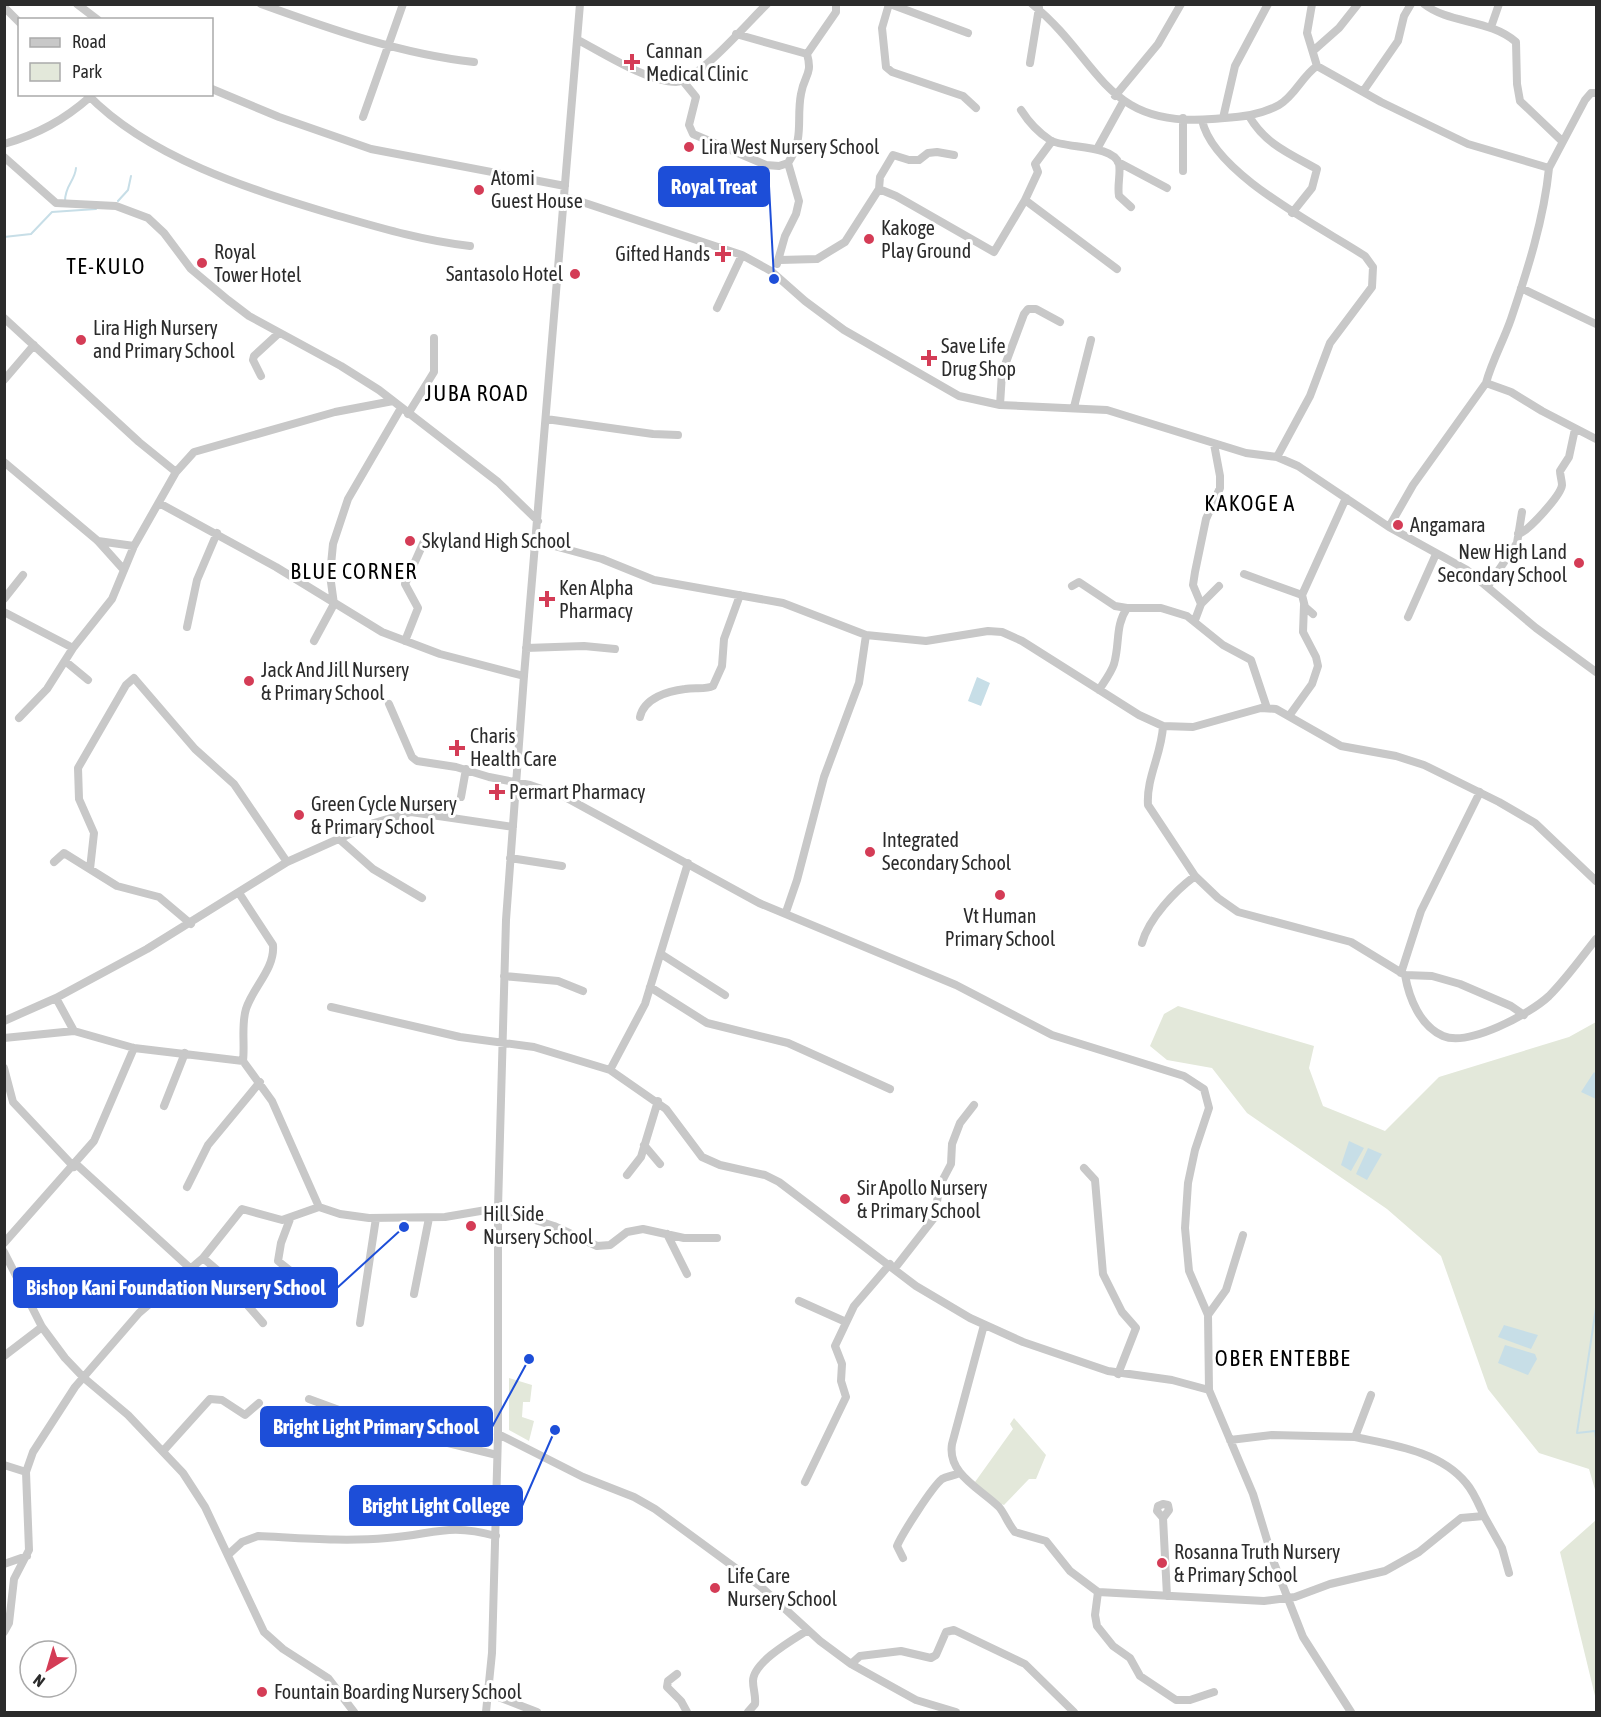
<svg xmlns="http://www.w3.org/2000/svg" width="1601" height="1717" font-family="'Asap Condensed',sans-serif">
<rect width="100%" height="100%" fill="#fff"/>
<path fill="#e3e8da" d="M1178,1006L1314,1046L1309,1068L1323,1106L1385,1131L1439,1077L1569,1037L1596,1022V1493L1589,1469L1539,1453L1488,1389L1441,1256L1387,1209L1247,1113L1212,1068L1167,1060L1150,1046L1164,1014Z
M509,1378L532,1385L530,1402H523L522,1417L534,1421L529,1441L509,1430Z
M1014,1418L1046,1455L1036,1479H1029L1004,1505L983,1497L975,1482L1013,1429L1010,1424Z
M1596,1520V1700L1560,1552Z"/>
<path fill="#c7dee7" d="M977,677L990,683L981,706L968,701Z
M1594,1072L1596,1074V1099L1581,1092Z
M1349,1141L1364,1148L1351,1171L1341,1165Z
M1368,1148L1382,1154L1367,1180L1356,1174Z
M1504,1325L1538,1335L1531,1349L1498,1337Z
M1505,1345L1535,1354L1537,1359L1528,1375L1498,1363Z"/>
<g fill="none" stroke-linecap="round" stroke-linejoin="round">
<path stroke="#c7dee7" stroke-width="2" d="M65,201C65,185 75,181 76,168
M118,201L128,190L131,176
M4,237L31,234L52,212L96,209
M1596,1308L1577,1433L1595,1431L1596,1438"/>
<path stroke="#c8c8c8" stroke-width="8" d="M77,4L98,20
M261,4C330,29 401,54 474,62
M889,4L882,28L886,67L892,72L963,96L976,108
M890,4L968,33
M1032,4C1101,60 1103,128 1212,119C1235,117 1257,117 1279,105C1295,96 1302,76 1317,66L1381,102L1468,144L1549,168L1585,100L1591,93H1596
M1312,4L1307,33L1317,66
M1424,4C1449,24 1490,19 1516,42L1517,84L1520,101L1562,141
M4,7L20,23
M1491,27L1499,4
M578,40C603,53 648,82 676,82C698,81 749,21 767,4
M1313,51L1339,28L1358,4
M807,54L836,12V4
M1030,63L1039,8
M683,81L696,97L689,125L693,134L766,165L779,166L788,163C805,137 796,120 801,94C804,75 813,75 807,54L736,34
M212,89L279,117L371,149L565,186
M1364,90L1398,41L1404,16L1411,4
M87,94C149,158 249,189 332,214C377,227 423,241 470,246
M1115,96L1158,44L1181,4
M1021,110C1028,121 1039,133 1050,140C1064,149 1113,144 1119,164C1121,173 1117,186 1119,196L1131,207
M1249,116C1265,144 1290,154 1317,169L1312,188L1292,213
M363,117L403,4
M1183,118V171
M1223,118L1235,66L1268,4
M1202,120C1213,174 1321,227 1365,256L1373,267L1372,287L1330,343L1310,396L1277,457
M4,144C38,134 64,120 90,97
M1097,149L1123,102
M4,157L56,203L116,206L148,218L164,233L191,269L228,300L249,316L341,366L379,390L498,482L538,521
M1118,162L1167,188
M879,189L880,177L893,155L909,160H919L928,153L937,152L954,155
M564,196L742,255L771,271L805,301L844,330L959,396L1000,405L1107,410L1246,453L1277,457L1298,466L1389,527L1467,570L1536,628L1596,672
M1025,200L1038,172L1035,164L1052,141
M780,260L817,259L845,242L879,189L896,196L994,252L1025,200L1117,269
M777,264L785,236L796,214L799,201L788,163
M1521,288L1596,324
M717,308L742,255
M4,318L139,442L176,472
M261,376L253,360L254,356L279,333
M4,380L34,345
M1486,383L1511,392L1542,411L1596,439
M1000,405L1002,373L1024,314L1028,309H1036L1060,322
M1074,407L1091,340
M408,414L434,372V338
M546,419L653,434L678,435
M4,462L98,541L124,570
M159,503L276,567L382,632L440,654L524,676
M1389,527L1413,485L1486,383C1492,361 1503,342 1511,319C1527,272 1544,219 1549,168
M1518,534C1528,532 1561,495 1562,485C1562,481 1560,475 1560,471L1569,457L1575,429
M98,541L134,546
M536,541L602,559L654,580L783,603L866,635L926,641L988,631L1002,632L1022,641L1139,715L1163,726L1193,727L1261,708L1276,709L1341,746L1396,756L1424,765L1499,802L1535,823L1596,881
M1244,574L1302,595
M1072,586L1079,582L1115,606L1127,608
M1488,586L1517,543L1522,512
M4,599L23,575
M1201,604L1193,585L1195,572L1206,519L1220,488V476L1214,444
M4,612L73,648L112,599L134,546L176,472L194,452L335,412L393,401
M1313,614L1305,607L1302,595L1346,498
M1408,617L1436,554
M1195,620L1201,604L1219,586
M187,627L197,580L217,533
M314,641L334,604L330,575L333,544L348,499L401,408
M405,641L418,608L405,584L426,537
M526,648L584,646L615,649
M65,661L88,680
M1099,690C1104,682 1111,673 1114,664C1120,643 1115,626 1127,608H1161L1187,616L1223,645L1251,660L1267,708
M389,704L412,757L417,761L456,767L489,777L530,785L565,797L759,903L956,985L1052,1035L1184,1076L1204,1089L1209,1108L1195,1150L1188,1183L1185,1228L1189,1271L1208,1315L1209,1390L1253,1494L1274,1563L1303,1637L1351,1712
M1289,716L1312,684L1318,666L1316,657L1303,632L1304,605
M640,717C644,698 668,691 685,689C695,687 705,690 713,686L722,666L724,639L740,595
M19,718L47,689L73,648
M1163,726C1162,753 1146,778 1148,805L1195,876L1218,898L1238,912L1351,942L1405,975L1432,976L1460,984L1511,1006L1524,1015
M461,797L466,769
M338,838L373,869L422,898
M510,858L562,866
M54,862L64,853L117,886L159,897L191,924
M90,869L94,833L79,799L78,768L126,685L134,678L195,749L234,784L287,862
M239,893L273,945C275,969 253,987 246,1009C241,1025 245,1044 243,1061
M786,912L797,880L824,777L859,683L866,635
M1142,943C1149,918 1175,891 1195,876
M661,954L725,995
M1401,973L1421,911L1480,792
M1405,975C1409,998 1420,1026 1443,1036C1468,1047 1530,1014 1549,996C1566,979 1581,958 1596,939
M504,976L558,981L583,991
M650,987L707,1023L788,1043L890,1089
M56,998L74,1031
M331,1007L460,1037L534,1047L610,1070L666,1109L702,1157L720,1165L765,1175L779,1182L916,1286L970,1318L1023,1342L1108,1371L1172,1380L1209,1390
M4,1021L56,998L147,949L287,862L374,823L411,812L513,827
M4,1038L74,1031L134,1048L243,1061L272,1101L319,1207
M4,1068L13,1102L74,1167
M610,1070L645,1004L688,863
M164,1106L185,1053
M644,1145L660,1164
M76,1164L191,1269
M1084,1168L1095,1180L1103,1274L1122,1312L1136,1328L1118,1374
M627,1175L641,1157L658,1101
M187,1187L208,1145L260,1082
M290,1219L281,1243L278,1261L303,1281
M667,1234L687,1274
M4,1243L94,1141L134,1048
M4,1252L42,1327L65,1358L84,1378L128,1415L183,1473L205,1507L264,1632L283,1649L328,1678L354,1712
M203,1258L216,1269L263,1323
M895,1268L934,1218L940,1185L951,1164L952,1144L960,1123L974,1105
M414,1294L429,1218
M799,1301L846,1322
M1208,1315L1226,1290L1243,1235
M360,1323L376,1218
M984,1325L952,1444C947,1474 981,1489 999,1507C1005,1514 1008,1524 1015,1532L1046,1541L1070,1571L1098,1592L1264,1601L1295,1597L1330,1584L1385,1571L1419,1552L1461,1518L1484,1516L1502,1548L1509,1573
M4,1356L42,1327
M309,1399L369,1421L412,1443H448L497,1455
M498,1434L583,1477L634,1497L655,1509L760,1586L820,1641L851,1664L860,1656L901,1651L931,1658L936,1655L946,1632L954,1630L1025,1664L1074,1712
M1355,1437C1392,1445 1440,1451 1466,1483C1474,1492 1479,1505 1484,1516
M1230,1440L1272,1435L1355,1437L1371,1395
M164,1450L210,1399L222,1400L245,1415L259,1403
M4,1465L26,1472
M805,1482L846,1397L841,1381L842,1364L835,1346L854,1306L890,1264
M1163,1518L1157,1511L1158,1506L1163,1504L1168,1505L1169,1510L1163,1518L1167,1596
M229,1554L242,1542L258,1536C300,1538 345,1542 387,1538C433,1535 447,1522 496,1536
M903,1558L897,1546C902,1534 932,1487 942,1479C947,1476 954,1476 959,1473
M4,1564L27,1556
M1098,1592L1095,1615L1097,1626L1113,1646L1130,1658L1140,1676L1176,1700H1190L1214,1692
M4,1632L9,1623L14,1579L29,1550L26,1472L33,1452L75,1387L139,1313L203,1258L242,1209L282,1220L319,1207L340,1214L369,1218L445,1217L498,1208L554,1226L597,1246L610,1245L627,1232L643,1229L684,1238H717
M851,1664L916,1700L956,1712
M677,1674L668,1681L667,1687L681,1701L687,1712
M488,1693L537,1712
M486,1712L492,1653L498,1434V1208L506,920L524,676L580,4
M748,1712L755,1704C756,1696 753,1689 753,1681C753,1662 794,1639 808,1630"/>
</g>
<g fill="#d43c56" stroke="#fff" stroke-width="2">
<path d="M629 53h6v6h6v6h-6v6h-6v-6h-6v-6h6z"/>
<circle cx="689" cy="147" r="6"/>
<circle cx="479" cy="190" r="6"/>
<circle cx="869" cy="239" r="6"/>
<path d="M720 245h6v6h6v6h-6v6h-6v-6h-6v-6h6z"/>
<circle cx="202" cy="263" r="6"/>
<circle cx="575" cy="274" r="6"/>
<circle cx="81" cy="340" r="6"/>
<path d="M926 349h6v6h6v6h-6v6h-6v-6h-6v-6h6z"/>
<circle cx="1398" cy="525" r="6"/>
<circle cx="410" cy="541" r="6"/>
<circle cx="1579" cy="563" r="6"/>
<path d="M544 590h6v6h6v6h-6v6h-6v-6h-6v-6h6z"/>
<circle cx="249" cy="681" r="6"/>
<path d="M454 739h6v6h6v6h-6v6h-6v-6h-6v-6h6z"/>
<path d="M494 783h6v6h6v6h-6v6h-6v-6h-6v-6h6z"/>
<circle cx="299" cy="815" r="6"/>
<circle cx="870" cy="852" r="6"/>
<circle cx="1000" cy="895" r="6"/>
<circle cx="845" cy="1199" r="6"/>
<circle cx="471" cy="1226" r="6"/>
<circle cx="1162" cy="1563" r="6"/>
<circle cx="715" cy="1588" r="6"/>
<circle cx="262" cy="1692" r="6"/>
</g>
<g text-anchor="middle" stroke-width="6" stroke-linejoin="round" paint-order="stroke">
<g font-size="20" fill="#2b2b2b" stroke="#fff" text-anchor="start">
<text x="646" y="58">Cannan<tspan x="646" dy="23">Medical Clinic</tspan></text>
<text x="701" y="154">Lira West Nursery School</text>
<text x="491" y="185">Atomi<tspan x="491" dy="23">Guest House</tspan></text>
<text x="881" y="235">Kakoge<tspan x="881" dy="23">Play Ground</tspan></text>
<text x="214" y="259">Royal<tspan x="214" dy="23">Tower Hotel</tspan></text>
<text x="710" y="261" text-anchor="end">Gifted Hands</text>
<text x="563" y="281" text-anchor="end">Santasolo Hotel</text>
<text x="93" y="335">Lira High Nursery<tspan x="93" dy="23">and Primary School</tspan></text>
<text x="941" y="353">Save Life<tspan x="941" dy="23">Drug Shop</tspan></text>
<text x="1410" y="532">Angamara</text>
<text x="422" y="548">Skyland High School</text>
<text x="1567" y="559" text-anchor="end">New High Land<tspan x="1567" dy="23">Secondary School</tspan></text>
<text x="559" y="595">Ken Alpha<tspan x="559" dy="23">Pharmacy</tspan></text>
<text x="261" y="677">Jack And Jill Nursery<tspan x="261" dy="23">&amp; Primary School</tspan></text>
<text x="470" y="743">Charis<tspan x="470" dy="23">Health Care</tspan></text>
<text x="509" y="799">Permart Pharmacy</text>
<text x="311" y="811">Green Cycle Nursery<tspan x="311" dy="23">&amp; Primary School</tspan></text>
<text x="882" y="847">Integrated<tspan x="882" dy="23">Secondary School</tspan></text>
<text x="1000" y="923" text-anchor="middle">Vt Human<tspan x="1000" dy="23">Primary School</tspan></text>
<text x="857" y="1195">Sir Apollo Nursery<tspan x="857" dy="23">&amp; Primary School</tspan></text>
<text x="483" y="1221">Hill Side<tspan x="483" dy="23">Nursery School</tspan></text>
<text x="1174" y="1559">Rosanna Truth Nursery<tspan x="1174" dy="23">&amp; Primary School</tspan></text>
<text x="727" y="1583">Life Care<tspan x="727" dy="23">Nursery School</tspan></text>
<text x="274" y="1699">Fountain Boarding Nursery School</text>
</g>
<g font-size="22" letter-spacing="1.5" fill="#000" stroke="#fff">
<text x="106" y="274">TE-KULO</text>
<text x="477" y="401">JUBA ROAD</text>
<text x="1250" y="511">KAKOGE A</text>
<text x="354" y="579">BLUE CORNER</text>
<text x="1283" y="1366">OBER ENTEBBE</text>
</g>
</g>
<path fill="none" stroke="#1d4ed8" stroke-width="2" d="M774 279L769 186M404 1227L337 1288M529 1359L492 1427M555 1430L522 1506"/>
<g fill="#1d4ed8" stroke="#fff" stroke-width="2">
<circle cx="774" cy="279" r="6"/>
<circle cx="404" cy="1227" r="6"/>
<circle cx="529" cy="1359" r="6"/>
<circle cx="555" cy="1430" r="6"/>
</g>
<g fill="#1d4ed8" stroke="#1d4ed8" stroke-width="2">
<rect x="659" y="167" width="110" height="39" rx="6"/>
<rect x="14" y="1268" width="323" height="39" rx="6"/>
<rect x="261" y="1407" width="231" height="39" rx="6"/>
<rect x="350" y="1486" width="172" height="39" rx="6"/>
</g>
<g font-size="21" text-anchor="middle" font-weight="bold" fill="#fff">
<text x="714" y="194">Royal Treat</text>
<text x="176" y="1295">Bishop Kani Foundation Nursery School</text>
<text x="376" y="1434">Bright Light Primary School</text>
<text x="436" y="1513">Bright Light College</text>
</g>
<rect width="1601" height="1717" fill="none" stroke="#2b2b2b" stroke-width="12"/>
<rect x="18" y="18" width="195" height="78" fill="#ffffff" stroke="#aaaaaa" stroke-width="1.5"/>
<rect x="30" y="38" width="30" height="9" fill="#c8c8c8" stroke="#aaaaaa" stroke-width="1.5"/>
<text x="72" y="48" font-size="18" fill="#2b2b2b">Road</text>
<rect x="30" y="63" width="30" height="18" fill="#e3e8da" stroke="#aaaaaa" stroke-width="1.5"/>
<text x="72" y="78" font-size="18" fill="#2b2b2b">Park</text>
<g transform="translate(48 1669) rotate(217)"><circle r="28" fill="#ffffff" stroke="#aaaaaa" stroke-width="1.5"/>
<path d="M0-4.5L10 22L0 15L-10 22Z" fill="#d43c56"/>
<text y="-9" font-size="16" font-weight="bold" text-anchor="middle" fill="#2b2b2b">N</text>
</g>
</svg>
